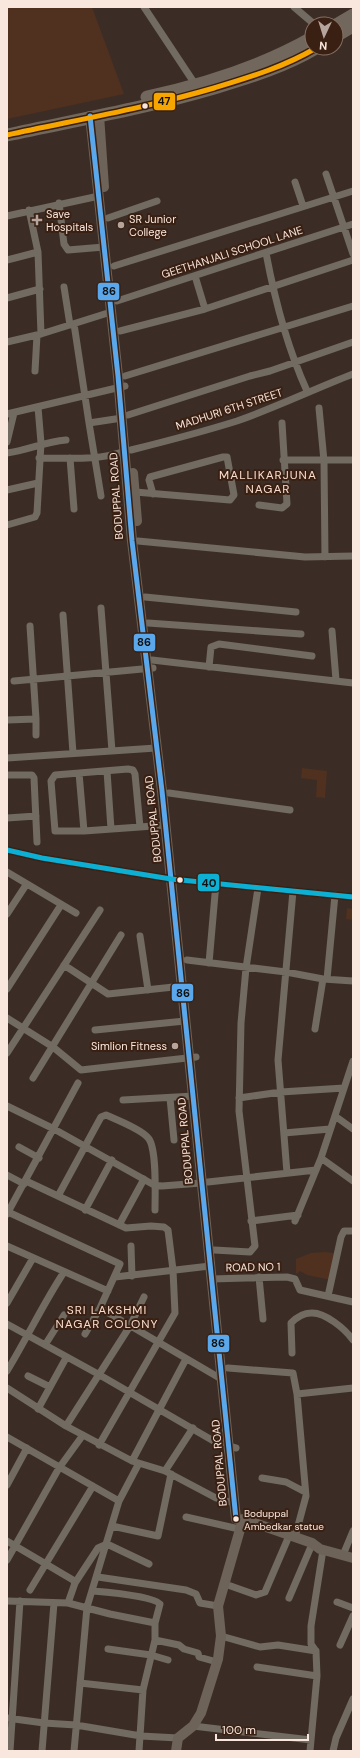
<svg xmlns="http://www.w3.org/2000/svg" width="360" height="1758" font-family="'DM Sans',sans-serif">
<rect width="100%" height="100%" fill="#3b2d25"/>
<path fill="#50301f" d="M7,7H92L124,94L7,119Z
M302,768L327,771L325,798L316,797L317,780L301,778Z
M347,908L353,909V920L346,919Z
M325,1252L340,1254L331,1280L307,1275L300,1271L297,1274L296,1273V1259L311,1253Z"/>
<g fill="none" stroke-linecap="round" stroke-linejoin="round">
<path stroke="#716b62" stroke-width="7" d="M144,7L195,84
M294,7L314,24
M326,174L353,254
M295,182L303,206
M59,203L64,244L68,250L104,247
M29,210L38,252L41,334
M7,216L99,196
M108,218L157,201
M266,253C275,301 287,347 307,391
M7,260L38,252
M114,266L353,191
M195,276L205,309
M64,287L70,325
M7,298L40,289
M117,301L353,224
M74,324L89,423
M120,331L205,309L353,260
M7,342L41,334L111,312
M35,371L37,335
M125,376L353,306
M319,408L324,461L325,557
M7,414L125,386
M128,415L250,376L270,371L353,342
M7,442L14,413
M131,450C167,441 202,432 237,421C277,407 314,389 353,374
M7,453C28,450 44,442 66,440
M39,458C67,458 99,461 125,451
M70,458L74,509
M283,460H353
M7,490L38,483
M135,492L230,500L234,495L227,457H223L150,477L149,480L153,494
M101,496L89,423L122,418
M259,505L282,508L287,504L282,423
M7,525L35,517L37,513L41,443L38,407
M138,541L305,557L353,556
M145,597L296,612
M101,608L112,751
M63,615L73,753
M148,623L301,634
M332,631L336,680
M152,660L353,683
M209,667L211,647L219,644L312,656
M14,681L153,668
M36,719V735
M7,720L36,719L30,626
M7,758L156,748
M128,769L133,770L135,774L140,827L84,831H55L51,781L55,775Z
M107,771L111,829
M79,773L84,831
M7,775H32L34,778L37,842
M169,793L290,810
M7,818L36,816
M140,827L165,825
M7,850L42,858L171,879L353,897
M7,872L76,913
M7,914L26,885
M140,936L148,990
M187,960L286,972L323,979L353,981
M209,963L216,883
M64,965L108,994L183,986
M327,979L335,895
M7,989L61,905
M7,1018L53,1047L81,1070L196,1057
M315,1029L323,979
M95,1030L185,1021
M7,1053L100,910
M33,1078L121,935
M170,1098L174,1140
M239,1098L281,1092L344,1088
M123,1100L194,1096
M7,1106L54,1129L154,1185L162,1186L201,1183
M335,1116L353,1129
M284,1133L330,1129
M19,1147L39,1158
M321,1158L353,1181
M287,1173L278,1060L293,891
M7,1175L24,1184
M26,1181L126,1228L151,1226L164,1227L168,1230L173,1270L175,1313L99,1445
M208,1182L316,1170
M58,1196L101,1117L106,1115C117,1120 143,1130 149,1139C157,1151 155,1195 155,1210
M85,1210L112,1160
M8,1212L120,1264L100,1308L85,1334
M7,1214L78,1083
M251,1221L298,1215
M295,1221L321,1158L353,1061
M119,1225L144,1179
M7,1246L108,1291
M131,1246L132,1276
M214,1250L250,1252L255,1246L239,1111L241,1023L246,968L258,888
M115,1277L210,1266
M259,1277L263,1319
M211,1279L287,1277L295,1279L300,1290L353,1302
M328,1296L341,1237L344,1231H353
M7,1303L33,1258
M100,1308L223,1380
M7,1324L98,1374L217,1443L236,1448
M45,1345L64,1315
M292,1353L291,1323C296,1318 303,1313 311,1313C325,1312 345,1329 353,1340
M228,1368L293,1373L297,1394
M7,1371C27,1338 43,1304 64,1272
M28,1376L50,1387
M7,1388L66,1426L132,1461L165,1471L216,1498L234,1503
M38,1409L66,1358
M66,1426L130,1326L144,1297
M7,1437L119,1501
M132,1461L186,1359
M165,1471L193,1428
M262,1478L286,1482L305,1492
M7,1485L27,1448
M186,1517L239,1529
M112,1526L158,1536L171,1474
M295,1537L306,1496L297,1394L353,1388
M7,1541L73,1580L75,1583L68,1603
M343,1555L353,1531
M7,1560L59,1468L83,1435
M98,1577L186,1590L196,1594L200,1603L218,1606
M75,1583L98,1548L107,1544L149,1564
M225,1584L256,1595L265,1592L289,1536
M30,1590L93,1486
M93,1591C105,1592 153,1596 160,1604L155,1623V1640L143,1690L139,1751
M289,1598L310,1549
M7,1601L68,1603L110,1614L155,1623
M337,1602L353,1608
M221,1636L260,1647L278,1645L316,1651
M155,1640L179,1645L184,1649L198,1653L199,1657L217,1662
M340,1645L353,1616
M108,1649L151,1655L168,1660
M257,1667L317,1676
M80,1683L143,1690
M7,1718L44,1723L76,1725L141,1736L178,1738
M193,1726L311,1740
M10,1751L20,1601
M42,1751L54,1603
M74,1751L87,1607L119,1501L138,1465
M310,1751L317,1676L316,1651L311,1644V1626L323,1550
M333,1751L336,1738L353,1699"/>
<path stroke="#6d6358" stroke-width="10" d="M99,115L104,187
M90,116L118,376L132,541L162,791L236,1519
M133,473L137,521
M243,1519L312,1543L320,1549L353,1558
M176,1751L178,1738L193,1726L201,1713L218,1659L221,1636L218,1606L241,1526"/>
<path stroke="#72675c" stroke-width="13" d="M336,25L353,15
M336,36L353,26
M147,97C204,85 261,67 312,38
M7,135C76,120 146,108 214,88C250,77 284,67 316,48"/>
<defs>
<path id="bus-1" d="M90,116L118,376L132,541L162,791L236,1519"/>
<path id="bus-2" d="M7,135C76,120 146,108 214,88C250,77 284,67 316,48"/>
<path id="bus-3" d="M7,850L42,858L171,879L353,897"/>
</defs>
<use href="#bus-1" stroke="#3a2012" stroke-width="8"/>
<use href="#bus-2" stroke="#3a2012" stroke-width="8"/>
<use href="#bus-3" stroke="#3a2012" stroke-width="8"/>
<use href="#bus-1" stroke="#5aa8eb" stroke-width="5"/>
<use href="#bus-2" stroke="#f7a600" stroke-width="5"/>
<use href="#bus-3" stroke="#0dafd3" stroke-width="5"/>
</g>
<g fill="#f9e6dd" stroke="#3a2012" stroke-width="1.5">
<circle cx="145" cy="106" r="3.5"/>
<circle cx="180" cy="880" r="3.5"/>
<circle cx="236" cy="1519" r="3.5"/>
</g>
<g fill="#b6a59d" stroke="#3a2012" stroke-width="1.5">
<path d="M35 214h4v4h4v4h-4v4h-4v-4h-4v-4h4z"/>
<circle cx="121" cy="225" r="4"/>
<circle cx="175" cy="1046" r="4"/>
</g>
<g text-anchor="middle" stroke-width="4" stroke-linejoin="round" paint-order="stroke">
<g font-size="10" fill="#f9e6dd" stroke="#3a2012" text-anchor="start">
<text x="244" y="1517">Boduppal<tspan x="244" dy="13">Ambedkar statue</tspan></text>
</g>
<g font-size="11" fill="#f9e6dd" stroke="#3a2012" text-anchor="start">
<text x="46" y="218">Save<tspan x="46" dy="13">Hospitals</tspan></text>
<text x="129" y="223">SR Junior<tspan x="129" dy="13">College</tspan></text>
<text x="167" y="1050" text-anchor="end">Simlion Fitness</text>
</g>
<g font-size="11" fill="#f9e6dd" stroke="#3a2012">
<text transform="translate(232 252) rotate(-18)" y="4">GEETHANJALI SCHOOL LANE</text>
<text transform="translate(229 409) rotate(-18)" y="4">MADHURI 6TH STREET</text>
<text transform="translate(116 496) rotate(-94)" y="4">BODUPPAL ROAD</text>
<text transform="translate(153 819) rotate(-96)" y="4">BODUPPAL ROAD</text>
<text transform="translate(185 1141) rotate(-95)" y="4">BODUPPAL ROAD</text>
<text transform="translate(253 1267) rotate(-1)" y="4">ROAD NO 1</text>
<text transform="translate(219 1463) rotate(-95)" y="4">BODUPPAL ROAD</text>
</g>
<g font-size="12" letter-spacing="1" fill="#faddce" stroke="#3a2012">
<text x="268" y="479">MALLIKARJUNA<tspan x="268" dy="14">NAGAR</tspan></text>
<text x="107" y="1314">SRI LAKSHMI<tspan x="107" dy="14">NAGAR COLONY</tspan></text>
</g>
</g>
<g stroke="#3a2012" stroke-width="1.5">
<rect x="153" y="92" width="23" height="19" rx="4" fill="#f7a600"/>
<rect x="97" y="282" width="23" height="19" rx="4" fill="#5aa8eb"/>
<rect x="133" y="633" width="23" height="19" rx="4" fill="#5aa8eb"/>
<rect x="197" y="873" width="23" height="19" rx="4" fill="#0dafd3"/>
<rect x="171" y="983" width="23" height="19" rx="4" fill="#5aa8eb"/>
<rect x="207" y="1334" width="23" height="19" rx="4" fill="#5aa8eb"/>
</g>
<g font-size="11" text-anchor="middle" font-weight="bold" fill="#111">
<text x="164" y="105">47</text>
<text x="109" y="295">86</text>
<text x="144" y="646">86</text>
<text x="209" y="887">40</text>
<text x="183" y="997">86</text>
<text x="218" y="1347">86</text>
</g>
<rect width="360" height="1758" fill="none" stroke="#f9e6dd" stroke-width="16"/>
<g transform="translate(324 36) rotate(184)"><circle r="19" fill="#3a2012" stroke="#866f63"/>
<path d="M0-3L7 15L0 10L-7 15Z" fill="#b6a59d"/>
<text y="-6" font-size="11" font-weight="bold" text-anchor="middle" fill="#f9e6dd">N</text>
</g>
<path d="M216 1734v6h92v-6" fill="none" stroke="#f9e6dd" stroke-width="2"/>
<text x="222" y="1734" font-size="12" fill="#f9e6dd" stroke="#3a2012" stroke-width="3" paint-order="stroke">100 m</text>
</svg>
